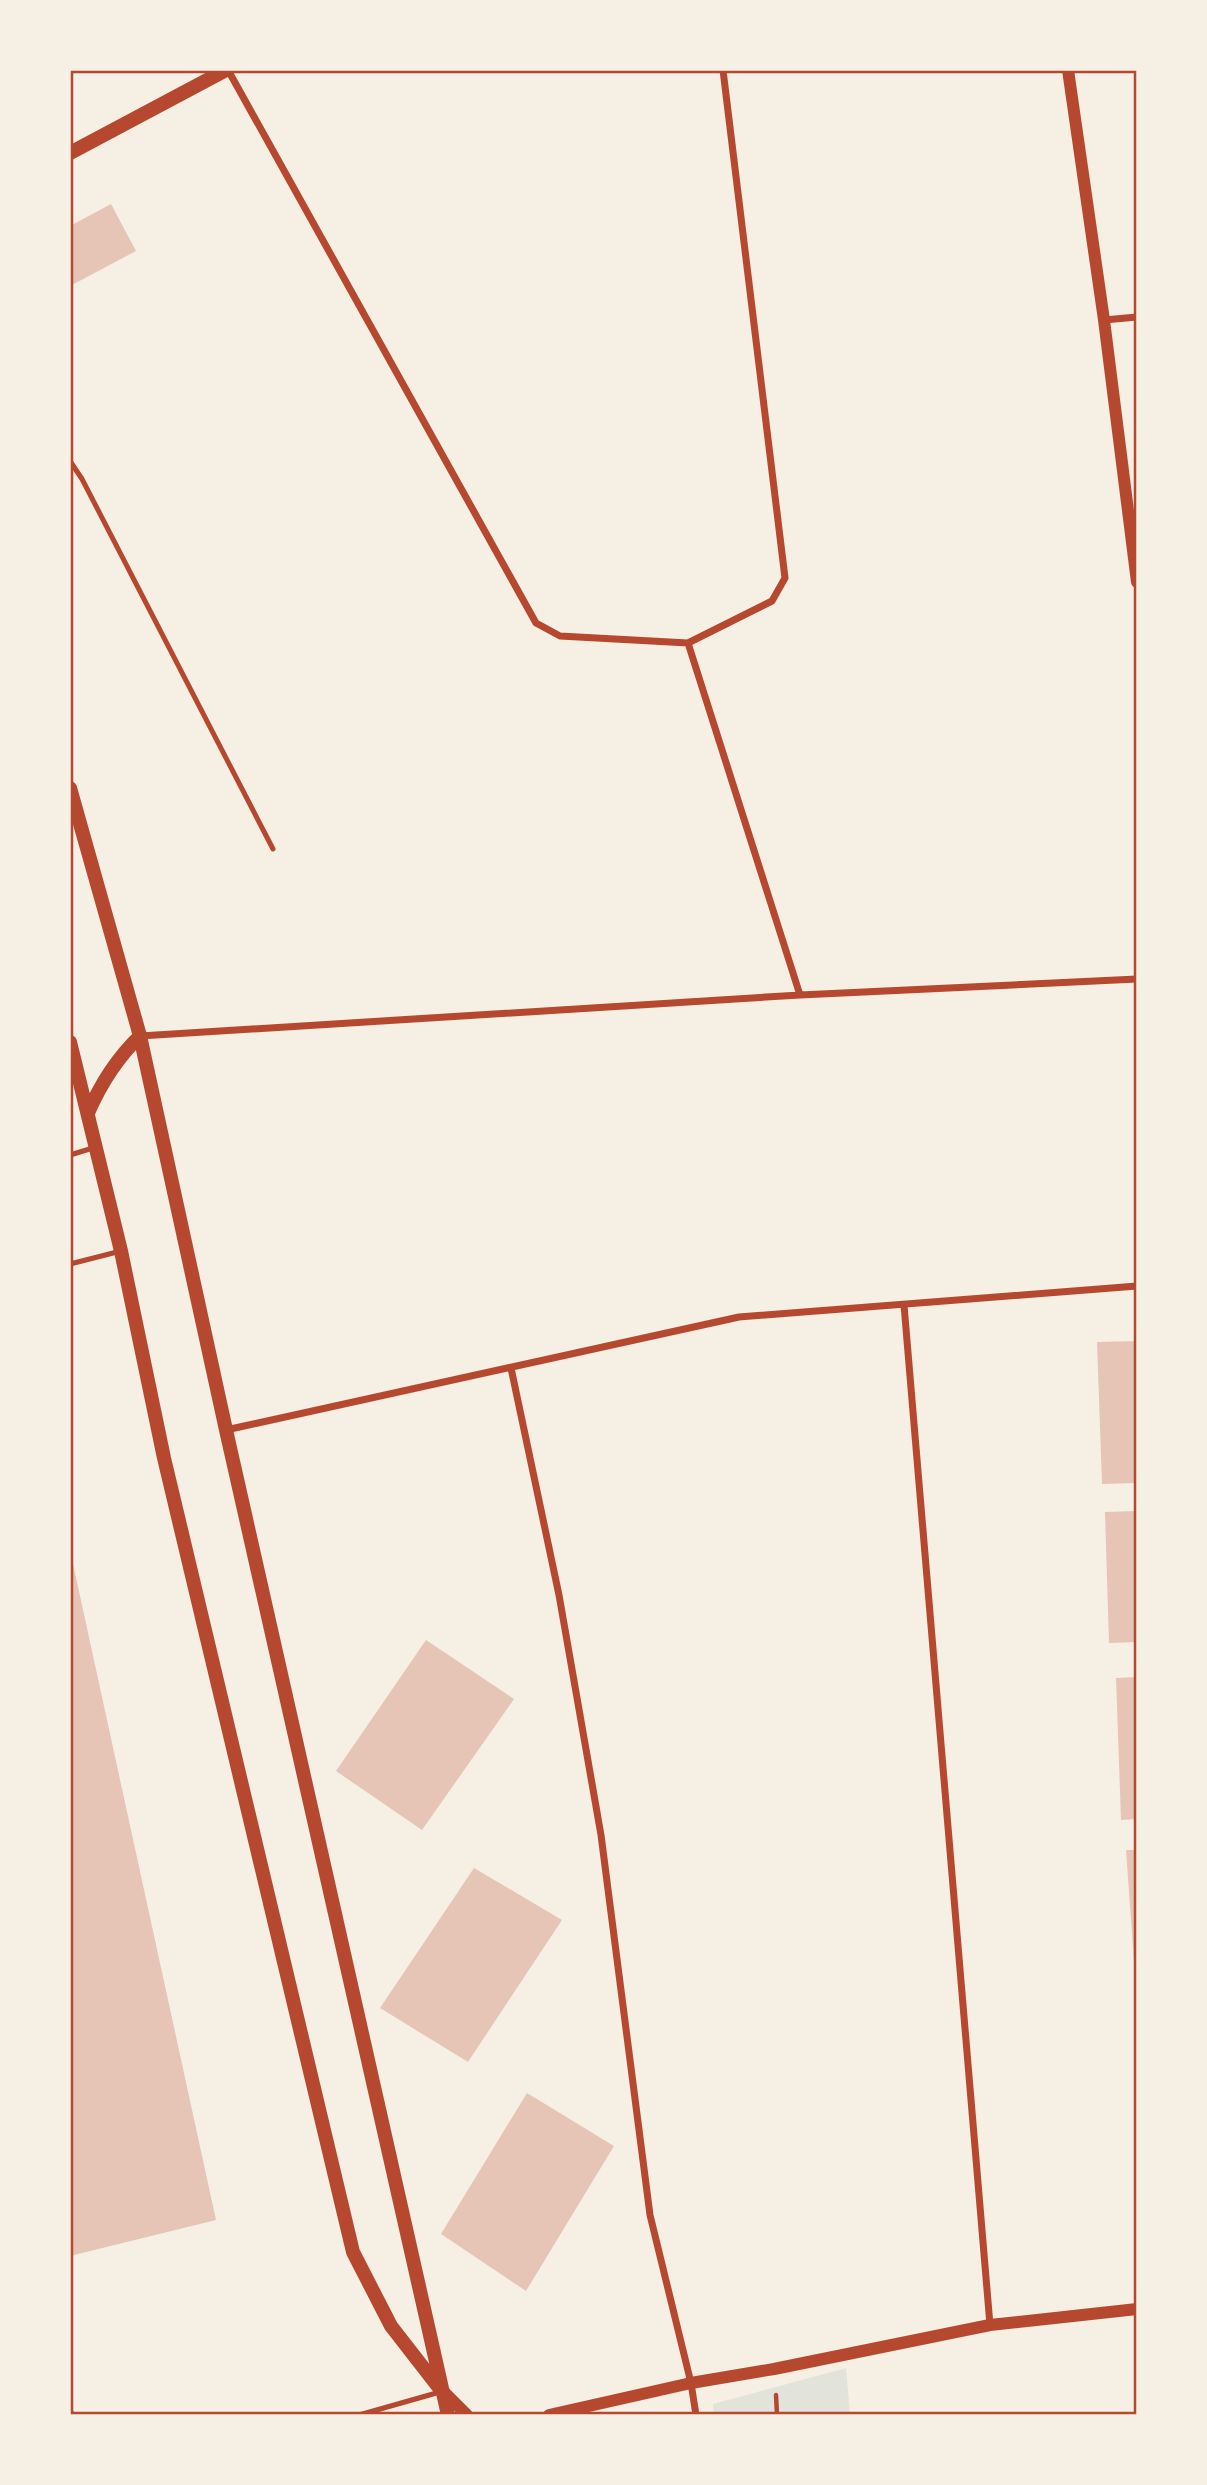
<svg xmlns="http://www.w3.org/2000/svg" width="1207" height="2485" font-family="Lato,sans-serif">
<rect width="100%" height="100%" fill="#f6efe4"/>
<path fill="#e2e4dc" d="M846,2368L850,2415H714L713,2404Z"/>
<path fill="#e6c5b7" d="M111,204L136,251L70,286V226Z
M1137,1341V1483L1102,1484L1097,1342Z
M1137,1511V1642L1109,1643L1105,1512Z
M70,1550L216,2220L70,2256Z
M426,1640L514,1699L422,1830L336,1771Z
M1137,1677V1819L1121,1820L1116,1678Z
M1126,1850H1137V1976H1135Z
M474,1868L562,1920L468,2062L380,2008Z
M527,2093L614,2146L526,2291L441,2234Z"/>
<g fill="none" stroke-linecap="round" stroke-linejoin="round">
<path stroke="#b5482f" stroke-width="4.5" d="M776,2395L777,2415"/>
<path stroke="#b5482f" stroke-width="5" d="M70,461L82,479L273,849
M70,1155L93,1148
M70,1264L121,1251
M70,2409L72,2415
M359,2415L440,2392"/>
<path stroke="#b5482f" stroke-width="7" d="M228,70L536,623L560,636L688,643L772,601L785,578L723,70
M1104,320L1137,317
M688,643L800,995
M140,1036L800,995L1137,979
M904,1305L990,2325
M511,1368L559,1595L601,1835L650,2215L691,2383L696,2415
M226,1430L739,1317L1137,1286"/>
<path stroke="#b5482f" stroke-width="12" d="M1068,70L1104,320L1137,582
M443,2391L467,2415
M549,2415L691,2383L774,2369L990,2325L1137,2309"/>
<path stroke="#b5482f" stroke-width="14" d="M70,153L226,70
M70,788L140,1036L226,1430L448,2415
M70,1042L121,1251L164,1458L353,2252L391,2326L440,2389
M88,1113C101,1083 116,1059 140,1036"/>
</g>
<rect width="1207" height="2485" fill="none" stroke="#f6efe4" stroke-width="144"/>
<rect x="72" y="72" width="1063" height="2341" fill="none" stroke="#b5482f" stroke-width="2.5"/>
</svg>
